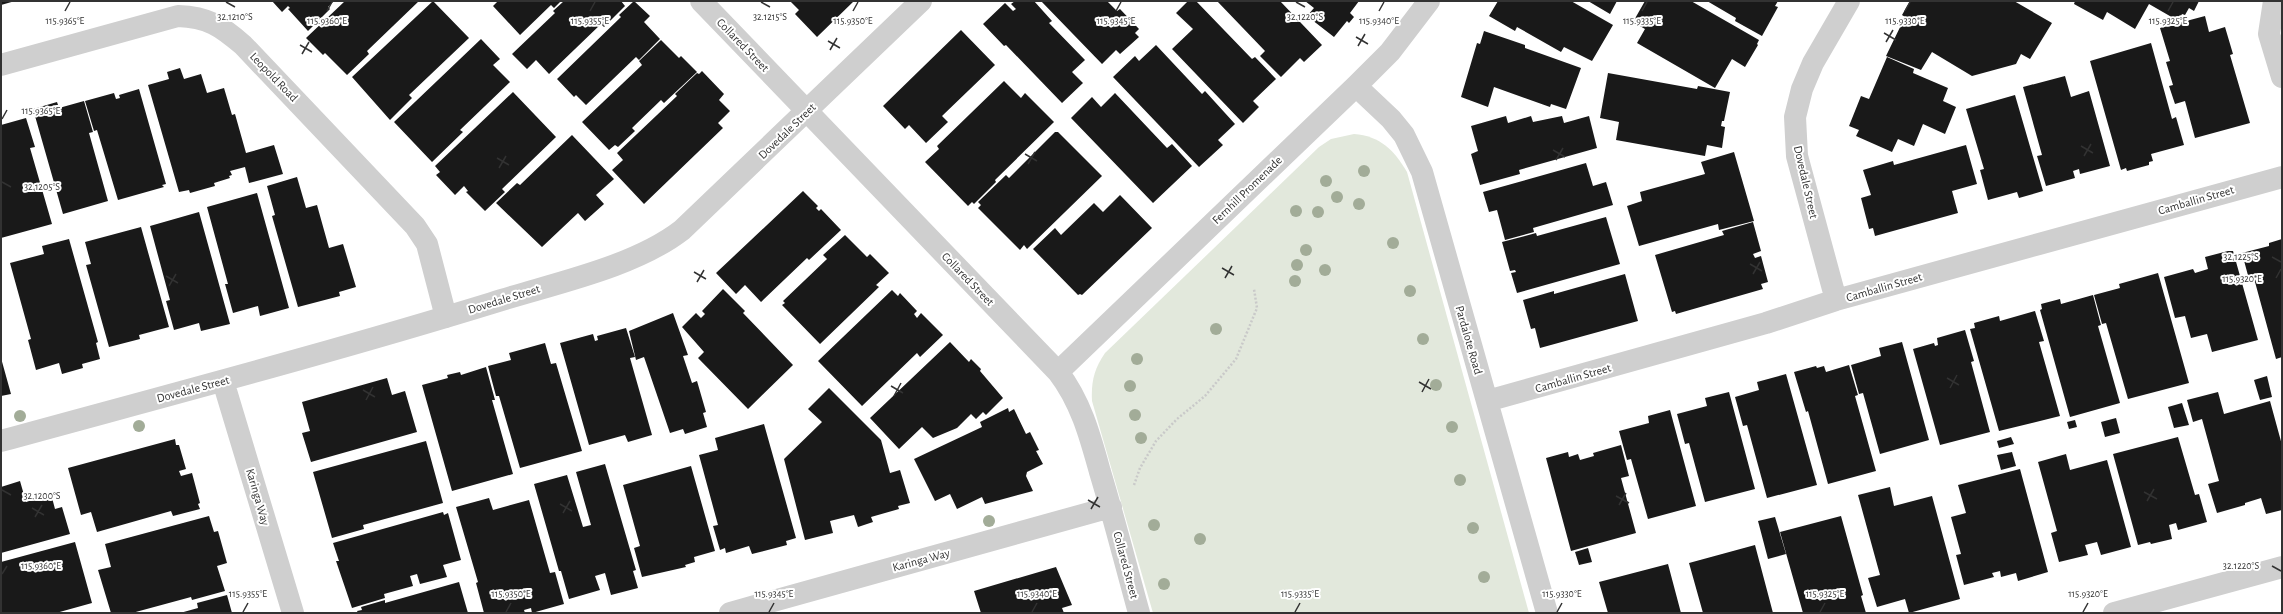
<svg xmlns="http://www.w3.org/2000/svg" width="2283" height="614" font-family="'Alegreya Sans',sans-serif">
<rect width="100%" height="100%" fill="#fff"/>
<path fill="#e2e8dc" d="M1354,134C1380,136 1394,150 1407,172L1529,613H1153L1092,401C1091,382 1094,369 1105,353L1319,147L1331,139Z"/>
<path fill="#191919" d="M1,1H15L1,5Z
M272,1H334L328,7L330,9L308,31L288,9L290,8L288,6L282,12Z
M345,1H419L367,51L369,54L347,75L325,53L323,55L306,38Z
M433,1L469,38L409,95L412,98L390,120L352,77Z
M498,1H561L554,8L551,5L520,35L493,6Z
M564,1H621L625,6L604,27L601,24L549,74L536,60L527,69L512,54L555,13L553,11Z
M634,1L650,16L644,22L660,39L639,60L636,57L586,105L576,95L574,97L557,79L621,17L619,15Z
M790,1H854L817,37L795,14L799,10Z
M1015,1H1034L1052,21L1049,23L1085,60L1072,72L1083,83L1062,103L1006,45L1004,46L983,24L1005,3L1013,11L1016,9L1011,4Z
M1041,1H1107L1117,11L1120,9L1139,29L1135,33L1139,37L1120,54L1116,50L1102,64Z
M1188,1H1196L1252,59L1255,57L1276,79L1253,101L1259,107L1243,123L1172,49L1193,29L1176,13Z
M1217,1H1280L1322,45L1304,62L1300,58L1281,77L1260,56L1265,51Z
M1305,1H1359L1350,13L1354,17L1349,23L1347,21L1334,37L1307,16L1314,8Z
M1498,1H1571L1613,25L1592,61L1564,47L1561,52L1517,27L1515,31L1489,16Z
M1588,1H1617L1610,14Z
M1645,1H1691L1759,40L1757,44L1758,45L1745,67L1732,59L1715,88L1637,43L1645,29L1633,22Z
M1707,1H1778L1775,6L1778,7L1762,36L1735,21L1736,18Z
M1910,1H2014L2052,23L2030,59L2021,54L2016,64L1972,76L1932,52L1921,70L1886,56L1905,17L1902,15Z
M2075,1H2199L2194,11L2189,8L2185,15L2182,14L2180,18L2177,16L2175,19L2149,4L2135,29L2107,12L2103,20L2074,4Z
M2205,16L2209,32L2225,27L2233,54L2230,55L2250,123L2195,138L2185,101L2175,104L2169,86L2173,85L2166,62L2170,61L2160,28Z
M961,30L995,65L942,116L948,122L926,143L909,125L905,129L883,106Z
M1484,31L1525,45V48L1581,68L1566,109L1551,104L1550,107L1494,87L1488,107L1461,97L1477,43L1480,44Z
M481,39L500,59L493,65L510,82L460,130L463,132L432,162L394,122Z
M661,40L679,58L681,56L697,72L664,103L661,100L632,128L635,131L618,147L615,145L609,150L582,122L642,65L639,61Z
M2151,43L2172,119L2176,117L2184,145L2151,154L2153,161L2149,162V165L2127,171L2126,168L2121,170L2090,61Z
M1156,45L1202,94L1205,91L1235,124L1218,140L1223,145L1199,167L1113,77L1135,56L1139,61Z
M1887,57L1914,69L1913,73L1948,88L1943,101L1956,107L1945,134L1923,124L1914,146L1898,139L1892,152L1856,136L1859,130L1849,126L1861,96L1869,99Z
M180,68L184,79L201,74L207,93L224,88L232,115L235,114L246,153L274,145L283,174L249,183L245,167L230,171L232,175L229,176L230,178L214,183L215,186L190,193L189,190L179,192L148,85L169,79L167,72Z
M702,71L724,94L719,100L730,111L718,123L723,128L644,204L612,170L623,160L617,153L677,96L675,94L697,73L699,74Z
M1608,73L1697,89L1698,86L1730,92L1724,121H1722L1721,126L1725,127L1722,148L1707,145L1705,156L1616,140L1619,122L1600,118Z
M2065,76L2071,97L2089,91L2110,166L2080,174L2079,169L2073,171L2075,178L2046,186L2037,156L2042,155L2023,87Z
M1004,81L1021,98L1025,93L1054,122L995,180L996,182L974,204L972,202L968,206L925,162L939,149L937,146Z
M139,89L166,184L162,185L164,187L118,200L97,130L94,131L85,101L114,93L116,99L120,98L119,95Z
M513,92L556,137L502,189L505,192L485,211L466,192L468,191L464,186L455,195L436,175L440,172L435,166Z
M1115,93L1167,148L1172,144L1192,166L1153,203L1071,118L1092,97L1101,107Z
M2015,95L2043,191L2019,198L2017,192L1988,200L1980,170L1984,169L1966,109Z
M84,101L93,132L89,133L108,201L63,214L33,109L57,102L59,108Z
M1506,116L1508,123L1531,116L1533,122L1562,116L1564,123L1589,116L1597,148L1519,170L1520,174L1480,185L1471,154L1478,151L1471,126Z
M26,118L35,147L30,148L52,224L1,238V125Z
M1055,132H1058L1102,176L1027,249L1024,245L1020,250L978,208L981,205L978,202L1006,175L1009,178Z
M572,135L614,179L596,195L604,204L585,221L578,213L542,247L496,203L517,183L520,185Z
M1966,145L1977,184L1952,191L1958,213L1875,236L1873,228L1869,229L1861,198L1871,195L1863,170L1893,161L1894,165Z
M1734,152L1754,221L1719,230L1718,224L1639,246L1627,206L1642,201L1640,192L1705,174L1701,162Z
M1586,163L1593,186L1606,182L1613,205L1533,228L1534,232L1505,240L1497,210L1489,212L1483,192Z
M297,177L306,208L317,205L329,248L343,244L356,287L339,292L340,296L298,307L272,216L275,215L267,186Z
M803,191L818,206L816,208L819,211L821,209L841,230L809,260L807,258L761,302L745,285L736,294L716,273Z
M257,193L289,308L260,316L258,306L233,313L225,284H228L207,207Z
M1120,195L1152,228L1082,295L1080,294L1078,295L1033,249L1055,228L1061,235L1094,203L1103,212Z
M199,212L230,324L201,331L199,323L174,330L166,301L170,300L150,226Z
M1606,217L1620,264L1517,293L1511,273L1516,272L1515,270L1510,271L1502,242L1536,233L1537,236Z
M1753,222L1761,251L1753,254L1755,258L1761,256L1768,282L1761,284L1763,289L1676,314L1675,311L1672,312L1655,255L1724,235L1722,231Z
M141,227L169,327L139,335L140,339L109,347L86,265L91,264L85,242Z
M845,235L867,257L870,254L889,273L876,285L879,287L820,344L782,305L785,303L783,301L827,259L823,255Z
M69,239L98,342L96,343L100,359L82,364L83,368L62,374L59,363L36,370L28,340L31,339L10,263L44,254L42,246Z
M2282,239V357L2276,359L2255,282L2250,283L2242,253L2269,246V243Z
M2228,251H2233L2258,340L2212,352L2207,334L2191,338L2185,316L2175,318L2164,277L2193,269L2195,273L2208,269L2205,257Z
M2158,273L2189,383L2128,399L2106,323L2102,324L2094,295L2120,288L2119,284Z
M1625,274L1638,321L1540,348L1535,328L1531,329L1523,300L1554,291V294Z
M723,289L745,311L743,313L793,365L748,409L698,358L704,352L682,327L696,313L701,318L705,314L702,311Z
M892,290L898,296L900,293L917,311L914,314L917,318L921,313L943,335L920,357L917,353L862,406L818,361Z
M2093,295L2101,325L2098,326L2120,403L2070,417L2040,310L2042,309L2041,304L2060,299L2061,304Z
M2035,311L2044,341L2039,342L2060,416L1999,431L1970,329L1975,328L1974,323L1999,316L2000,321Z
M673,313L688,355L683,356L692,383L697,381L706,412L703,413L707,427L685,434L683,429L670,433L644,357L636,360L629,331Z
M626,328L635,357L630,358L652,435L628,442L625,435L589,445L560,343L593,334L595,341L598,340L597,336Z
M1965,330L1974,361L1971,362L1990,432L1940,445L1913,349L1934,343L1935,346L1938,345L1937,338Z
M950,342L969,362L971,359L981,369L980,371L1003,398L986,415L983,412L976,419L971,414L957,428L933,438L922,427L899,449L870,418Z
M1902,342L1929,440L1880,454L1863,393L1859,394L1851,365L1881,356L1879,348Z
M545,343L551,364L556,363L582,451L520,468L499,396H496L488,366L511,360L509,353Z
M1,358L11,394L1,396Z
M1849,365L1858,395L1855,396L1876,471L1828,484L1808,411L1806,412L1794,372L1816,366L1817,368L1824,366L1826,372Z
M486,367L495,400H492L513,474L452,491L422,385L448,378L447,375L460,372L461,375Z
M1786,374L1817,485L1767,498L1747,425L1743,426L1735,397L1759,390L1757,382Z
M2267,376L2272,397L2260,400L2254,380Z
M387,378L392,395L405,391L417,432L311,462L302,433L310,431L302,402Z
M829,388L881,440L890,473L900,470L910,503L898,506L899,509L871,517L873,522L858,527L854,515L830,521L833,533L805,540L784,459L822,422L808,409Z
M1729,392L1755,489L1705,502L1689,443L1685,444L1677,414L1707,406L1705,398Z
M2218,392L2224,414L2270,401L2282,445V510L2266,514L2261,498L2245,503V505L2217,513L2208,484L2219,481L2202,419L2193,422L2187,400Z
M2182,403L2189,425L2174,428L2168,407Z
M1008,408L1009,412L1014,409L1026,434L1030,432L1039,450L1036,451L1043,464L1027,472L1026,476L1033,491L985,504L982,497L957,509L950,494L935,501L914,459L982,427L980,422Z
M1670,410L1696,506L1648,519L1631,459L1627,460L1619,431L1649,423L1648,416Z
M2116,418L2120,433L2105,437L2101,422Z
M2075,420L2077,427L2069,429L2067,422Z
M764,424L796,538L786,541L787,545L752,554L749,546L726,553L725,548L720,550L713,526L718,525L699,455L718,450L715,438Z
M2011,437L2014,444L1999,448L1997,441Z
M2178,437L2195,495L2199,494L2207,522L2178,530L2176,523L2169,525L2172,539L2151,544L2150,542L2138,545L2113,454Z
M175,439L176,445H179L186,469L179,471L181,476L192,473L200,503L198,504L200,509L173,516L171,511L97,532L91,512L81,515L68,468Z
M426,441L443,503L363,525L364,529L332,538L313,472Z
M1621,445L1629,476L1621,478L1636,533L1571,551L1546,458L1568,452L1569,457L1578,454L1580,460L1594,456L1593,453Z
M2012,452L2016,466L2001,470L1997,455Z
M2066,454L2070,470L2107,460L2131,547L2101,555L2097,542L2085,545L2088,555L2059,562L2051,533L2057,531L2038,462Z
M605,464L636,570L633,571L638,588L611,595L605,573L595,576L600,590L569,599L561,571H559L534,484L567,475L583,527L591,525L576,472Z
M691,466L715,551L694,557L695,562L685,565L686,567L642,577L634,548L640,546L623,485Z
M2020,469L2048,572L2018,581L2016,573L2001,577L2000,571L1992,573L1994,577L1964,585L1956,555L1961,554L1951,517L1966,513L1958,485Z
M20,481L26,502L51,494L55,509L62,507L70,534L1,553V487Z
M1890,487L1894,506L1932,496L1960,599L1909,613L1905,599L1877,607L1868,578L1880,575L1858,495Z
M489,498L493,510L529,500L550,573L555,572L564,604L532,613L531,608L524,610L525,613H484L476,583L478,582L456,507Z
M443,512L444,515L448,513L461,560L443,565L447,577L420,584L417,574L410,576L413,586L384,594L385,598L352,608L336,561H339L333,543Z
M209,516L214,532L218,531L227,563L217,566L225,591L192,600L191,597L132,613H111L98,570L111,567L105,544Z
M1841,516L1863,595L1861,596L1866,613H1803L1780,532Z
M1775,517L1786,554L1768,559L1758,521Z
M75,542L92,603L56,613H1V562Z
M1755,545L1773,613H1703L1689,563Z
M1588,548L1592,562L1579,565L1575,552Z
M1668,564L1681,613H1608L1599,582Z
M1056,567L1072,605L1062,608L1064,613H981L974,591Z
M459,582L468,613H358L357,611L362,610L361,607L385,600V603Z
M227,595L232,613H180L198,608L197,603Z"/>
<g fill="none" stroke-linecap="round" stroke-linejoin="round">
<path stroke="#c9c9c9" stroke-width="2.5" stroke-dasharray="2 2" stroke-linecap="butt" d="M1134,485L1140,468L1156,441L1177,419L1205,396L1236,359L1257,308L1254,289"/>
<path stroke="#cfcfcf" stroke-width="22" d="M701,1L1058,372C1081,402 1090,436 1100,472C1114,518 1126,566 1139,613
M2274,1L2269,34L2282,77
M1,65L178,16C208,17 221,26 243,45L415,226L427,244L446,317
M1356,86L1391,119L1404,135L1422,172L1547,613
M1836,300L1797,156L1795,117L1802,89L1813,63L1849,1
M1058,372L1356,86L1390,52L1429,1
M223,381L293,613
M1487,401L1766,323L1836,300L2282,177
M1,441C165,396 329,353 492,303C551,284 633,268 682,230L921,1
M730,613L1111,507
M2114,613L2282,567"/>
</g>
<g fill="#a2ac98">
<circle cx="1364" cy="171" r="6"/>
<circle cx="1326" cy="181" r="6"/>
<circle cx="1337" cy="197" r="6"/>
<circle cx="1359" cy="204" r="6"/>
<circle cx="1296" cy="211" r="6"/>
<circle cx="1318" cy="212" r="6"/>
<circle cx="1393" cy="243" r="6"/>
<circle cx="1306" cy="250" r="6"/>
<circle cx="1297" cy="265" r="6"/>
<circle cx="1325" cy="270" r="6"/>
<circle cx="1295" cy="281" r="6"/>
<circle cx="1410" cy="291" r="6"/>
<circle cx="1216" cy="329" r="6"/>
<circle cx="1423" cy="339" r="6"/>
<circle cx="1137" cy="359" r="6"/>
<circle cx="1436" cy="385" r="6"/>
<circle cx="1130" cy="386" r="6"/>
<circle cx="1135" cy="415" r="6"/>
<circle cx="20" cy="416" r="6"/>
<circle cx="139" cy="426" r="6"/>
<circle cx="1452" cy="427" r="6"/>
<circle cx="1141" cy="438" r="6"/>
<circle cx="1460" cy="480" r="6"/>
<circle cx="989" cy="521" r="6"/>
<circle cx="1154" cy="525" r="6"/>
<circle cx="1473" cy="528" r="6"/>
<circle cx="1200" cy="539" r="6"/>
<circle cx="1484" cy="577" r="6"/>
<circle cx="1164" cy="584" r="6"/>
</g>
<path fill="none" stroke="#323232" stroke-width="1.5" d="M226,2L235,7M761,2L770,7M1296,2L1305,7M65,11L70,2M327,11L332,2M590,11L595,2M853,11L858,2M1116,11L1121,2M1379,11L1384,2M1642,11L1647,2M1905,11L1910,2M2168,11L2173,2M1884,33L1896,40M1356,37L1368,44M828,41L840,48M1886,42L1893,30M300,45L312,52M1358,46L1365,34M830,50L837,38M302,54L309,42M2,119L7,110M2081,146L2093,153M1553,150L1565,157M1025,154L1037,161M2084,156L2091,144M497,158L509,165M1556,160L1563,148M1028,164L1035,152M499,168L506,156M2,182L11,187M2272,257L2281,262M1750,264L1762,271M1222,268L1234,275M694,272L706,279M1753,274L1760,262M166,276L178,283M1225,278L1232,266M2276,278L2281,269M697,282L704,270M169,286L176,274M1947,378L1959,385M1419,382L1431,389M891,386L903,393M1950,388L1957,375M363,390L375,397M1422,392L1429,379M894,396L901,383M366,400L373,387M2,490L11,495M2144,492L2157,499M1616,496L1629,503M1088,500L1100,507M2147,501L2154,489M560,504L572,511M1619,505L1626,493M32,508L44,515M1091,509L1098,497M563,513L570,501M35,517L42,505M2272,566L2281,571M2,574L7,566M243,612L248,603M506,612L511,603M769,612L774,603M1032,612L1037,603M1295,612L1300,603M1557,612L1562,603M1820,612L1825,603M2083,612L2088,603"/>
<g text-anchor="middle" stroke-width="4" stroke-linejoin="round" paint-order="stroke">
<g font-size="12" fill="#323232" stroke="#fff">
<text transform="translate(743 45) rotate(46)" y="4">Collared Street</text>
<text transform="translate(274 77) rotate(46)" y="4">Leopold Road</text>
<text transform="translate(787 131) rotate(-44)" y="4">Dovedale Street</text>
<text transform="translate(1806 182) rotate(77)" y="4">Dovedale Street</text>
<text transform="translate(1247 190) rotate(-44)" y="4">Fernhill Promenade</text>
<text transform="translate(2196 200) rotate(-16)" y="4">Camballin Street</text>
<text transform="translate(968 279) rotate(46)" y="4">Collared Street</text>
<text transform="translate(1884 287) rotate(-16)" y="4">Camballin Street</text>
<text transform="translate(504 299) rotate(-17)" y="4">Dovedale Street</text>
<text transform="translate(1469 340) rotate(74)" y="4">Pardalote Road</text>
<text transform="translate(1573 378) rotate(-16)" y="4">Camballin Street</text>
<text transform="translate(193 389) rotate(-15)" y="4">Dovedale Street</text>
<text transform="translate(258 497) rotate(74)" y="4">Karinga Way</text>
<text transform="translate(921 560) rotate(-15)" y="4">Karinga Way</text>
<text transform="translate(1126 565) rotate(75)" y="4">Collared Street</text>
</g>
</g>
<g font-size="10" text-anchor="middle" fill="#323232" stroke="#fff" stroke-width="4" stroke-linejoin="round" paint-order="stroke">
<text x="235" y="20">32.1210°S</text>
<text x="770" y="20">32.1215°S</text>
<text x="1305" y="20">32.1220°S</text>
<text x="65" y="24">115.9365°E</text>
<text x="327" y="24">115.9360°E</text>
<text x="590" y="24">115.9355°E</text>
<text x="853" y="24">115.9350°E</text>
<text x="1116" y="24">115.9345°E</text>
<text x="1379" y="24">115.9340°E</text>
<text x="1642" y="24">115.9335°E</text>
<text x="1905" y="24">115.9330°E</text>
<text x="2168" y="24">115.9325°E</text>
<text x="41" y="114">115.9365°E</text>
<text x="42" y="190">32.1205°S</text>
<text x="2241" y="260">32.1225°S</text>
<text x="2242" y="282">115.9320°E</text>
<text x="42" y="499">32.1200°S</text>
<text x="41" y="569">115.9360°E</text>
<text x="2241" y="569">32.1220°S</text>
<text x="248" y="597">115.9355°E</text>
<text x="511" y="597">115.9350°E</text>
<text x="774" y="597">115.9345°E</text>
<text x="1037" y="597">115.9340°E</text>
<text x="1300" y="597">115.9335°E</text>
<text x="1562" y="597">115.9330°E</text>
<text x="1825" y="597">115.9325°E</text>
<text x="2088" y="597">115.9320°E</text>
</g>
<rect width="2283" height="614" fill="none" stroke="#323232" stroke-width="4"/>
</svg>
